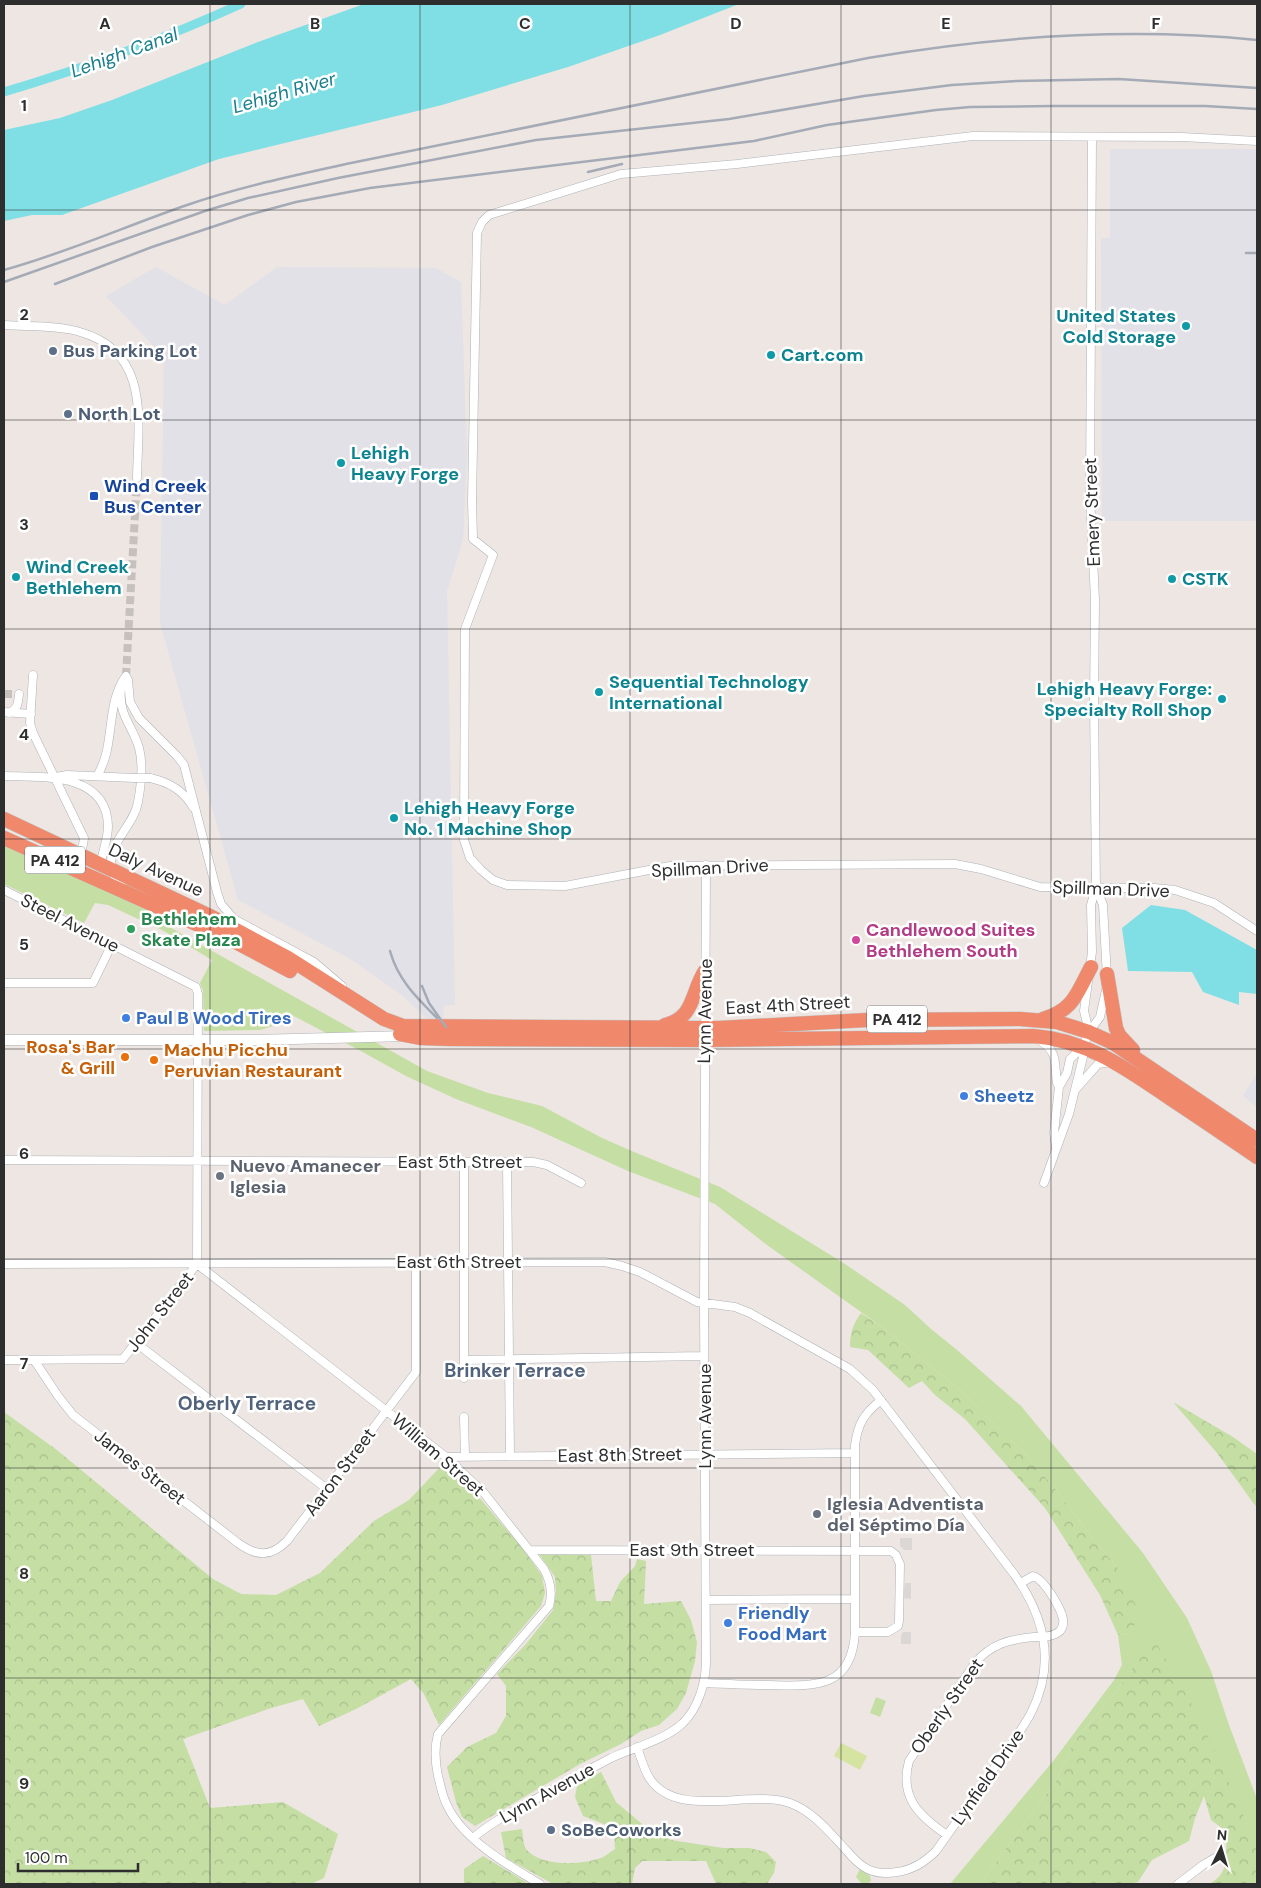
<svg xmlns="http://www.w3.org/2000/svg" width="1261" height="1888" font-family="'DM Sans',sans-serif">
<defs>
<pattern id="forest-crowns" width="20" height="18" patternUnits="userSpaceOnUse" patternTransform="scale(1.25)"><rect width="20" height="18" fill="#c4dea4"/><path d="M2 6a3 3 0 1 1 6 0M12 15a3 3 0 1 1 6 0" fill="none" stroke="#a9bf8e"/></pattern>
</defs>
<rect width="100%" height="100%" fill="#ede6e2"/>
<path fill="#e2e1e7" d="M1110,149H1257V521H1102L1101,238H1110Z
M156,267L225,305L277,267L436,268L461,282L467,456L463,540L447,591L455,1005L444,1006L443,1019L426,1018L403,996L349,958L238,900L160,623L164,357L106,296Z
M1257,1073V1107L1243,1096Z"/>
<path fill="#c4dea4" d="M4,844L152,912L155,919L427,1071L488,1093L542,1106L602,1138L634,1152L720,1187L845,1264L905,1305L931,1329L957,1350L1021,1406L1143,1553L1187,1618L1211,1671L1229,1725L1257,1799V1884H1209C1227,1876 1226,1867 1226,1849L1252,1838L1154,1640L1115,1693L1074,1741L1056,1781L980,1884H950L1054,1760L1114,1680L1122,1665L1118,1635L1130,1634L1117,1567L1086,1530L1057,1491L1025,1454L960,1390L882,1327L767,1245L715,1204L628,1171L531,1127L456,1099L406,1076L359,1050L286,1012L273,1026L260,1030L204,1031L203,990L200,983L212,960L162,930L108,905L95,903L84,923L4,884Z
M876,1697L886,1701L880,1717L870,1713Z
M860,1869L870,1876L871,1881L867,1884H862L856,1877Z"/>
<path fill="url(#forest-crowns)" d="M861,1313L882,1327L960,1390L1025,1454L1057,1491L1086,1530L1117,1567L1140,1614L1130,1634L1118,1635L1100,1595L1045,1508L965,1419L935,1395L922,1381L909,1388L868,1350L850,1347C850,1333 853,1324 861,1313Z
M1173,1402L1233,1437L1257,1454V1508L1217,1453Z
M4,1412L57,1450L213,1579L241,1594L276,1595L320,1573L374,1521L409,1500L444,1463L477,1495L525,1551L542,1576L545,1593L541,1606L439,1725L424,1694L411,1679L356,1709L319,1726L303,1699L268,1709L183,1739L210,1808L283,1802L338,1834L324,1878L311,1884H4Z
M539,1554L591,1555L596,1601H611L620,1582L635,1566L637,1559L646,1561L644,1604L681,1601L691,1620L697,1642L695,1661L686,1693L677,1709L659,1725L641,1731L621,1744L580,1764L475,1826L462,1817L456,1802L447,1767L467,1747L496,1733L506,1716V1686L497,1674L526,1644L553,1610L556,1592L555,1577Z
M1154,1639L1190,1701L1214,1749L1255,1842L1257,1849V1884H1209C1231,1873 1226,1852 1226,1831L1211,1820L1204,1796L1195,1818L1189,1841L1152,1860L1138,1882L1129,1884H980L1056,1781L1074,1741L1115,1693Z
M601,1772L616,1802L642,1824L671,1840L723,1848H749L766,1852L776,1862L774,1873L767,1884H716L706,1861H642L635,1868L632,1884H553L506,1858L501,1832L522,1829C523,1835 523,1844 526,1849C540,1867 581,1865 601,1858C606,1856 610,1852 615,1849L614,1828L583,1816L575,1797L577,1786Z
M483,1856L529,1884H464V1869Z"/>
<path fill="#d6e4a1" d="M841,1743L867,1756L860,1770L834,1756Z"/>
<path fill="#dad7d4" d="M900,1538H912V1550H904L900,1546Z
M905,1583H911V1599L903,1598Z
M903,1632H911V1644H901V1635Z"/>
<path fill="#80dfe4" d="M364,4H739L660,35L568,67L442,105L219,159L62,215H32L4,221V130L60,118L112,100L258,42Z
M1151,905L1185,910L1257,950V994L1239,992V1005L1203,992L1192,972L1128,971L1122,928Z"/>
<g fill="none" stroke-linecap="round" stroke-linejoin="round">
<path stroke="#80dfe4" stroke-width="9" d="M4,92C85,68 164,39 241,4"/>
<path stroke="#c7c1be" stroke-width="8" stroke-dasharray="8 4" stroke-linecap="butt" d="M126,676L137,478
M4,694H15"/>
<defs>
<path id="street" d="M1257,141L1182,137L973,136L737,164L621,174L489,215L482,222L477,233L472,501L473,539L493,555L465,629L464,840L470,858L481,870L493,880L507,885L565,886L670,866L955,864L981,869L1040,887L1154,888L1175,890L1214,903L1257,931
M4,325C27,327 58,325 80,332C151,352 138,421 137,478
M33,675L30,723L33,733L84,838C83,852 77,861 62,861
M121,689C118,715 133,726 139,748C143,763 141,786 138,802C133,833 90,852 124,889
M4,712L31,714
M9,713C18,709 18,703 19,694
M4,776C42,777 107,772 108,826C108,840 102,853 100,867
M97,776C116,746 105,704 126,676L128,680L130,702L139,718L177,756L184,765L217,892L221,904L234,919L314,962L342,986
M56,777L67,775L135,778
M150,778C169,782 183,790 193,807
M1096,887L1103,905L1107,977
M4,890L196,987L198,994L197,1264
M4,983H93L112,944
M1089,1032L1084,1011L1092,952L1091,905L1096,887L1094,701L1095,600L1090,495L1092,137
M1039,1040C1059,1052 1054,1063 1057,1083L1059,1087
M1075,1090L1098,1064L1111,1062
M1056,1147L1054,1133L1059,1087L1067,1073L1070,1059L1083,1047L1089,1032L1100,1017L1106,990
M4,1160L533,1162L547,1165L581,1183
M464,1162V1378
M507,1162L510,1456
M1044,1183L1069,1114L1083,1057V1047
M4,1264L605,1262L622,1266L640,1272L697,1302L735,1307L750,1313L850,1369L873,1390L1014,1574C1045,1617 1056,1664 1031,1713C1021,1732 1007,1749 995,1767C975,1795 956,1823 936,1851C925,1862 913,1870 897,1872C886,1874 873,1873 864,1867C858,1863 852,1857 847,1851C830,1833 814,1812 790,1803C749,1789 678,1820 650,1779C644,1770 641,1758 637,1747
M197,1264L446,1457L484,1493L544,1569C551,1582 553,1593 549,1606L438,1734C434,1748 435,1761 438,1776C441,1786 442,1796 447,1805C462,1839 509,1866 540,1884
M136,1343L327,1489
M4,1360L123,1359L197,1264
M34,1360L58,1396L73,1415L238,1543C256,1556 270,1558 287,1541L416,1372V1263
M464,1360L704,1356
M464,1417L465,1457
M446,1457L854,1453
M530,1550L891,1551L896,1555L900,1564L899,1621L898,1626L888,1632H855
M706,1600L855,1599
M704,1683C725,1684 747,1685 769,1685C813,1686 852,1690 855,1632V1445C858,1423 864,1414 881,1400
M947,1835C919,1816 899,1797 909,1761L975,1663C991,1644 1010,1639 1034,1637C1043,1637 1053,1637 1060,1631C1063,1627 1064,1624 1063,1619C1061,1608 1044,1579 1033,1576L1021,1583
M473,1838C494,1820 518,1809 541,1796C564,1783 588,1770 611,1758C633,1748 665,1740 683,1723C698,1708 705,1685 706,1664L704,1304L706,865
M1178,1884L1203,1865L1222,1854"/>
<path id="secondary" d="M4,1040H255L407,1036"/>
<path id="highway" d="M4,819L210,916L288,958L384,1019L403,1026L719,1028L867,1020L1020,1019L1057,1022L1089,1032L1113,1043L1257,1140
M4,838L230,939L290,971
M1107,974L1116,1028L1119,1035L1133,1050
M1043,1019C1074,1010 1077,993 1091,967
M665,1025C695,1018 691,992 705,971
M400,1034L421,1038L451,1039L704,1040L1033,1036C1088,1040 1127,1069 1171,1099C1200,1118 1229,1138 1257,1157"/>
</defs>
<use href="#street" stroke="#aeb2b8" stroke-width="9"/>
<use href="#secondary" stroke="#aeb2b8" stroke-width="11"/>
<use href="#highway" stroke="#c4c4c4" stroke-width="15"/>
<use href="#street" stroke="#fff" stroke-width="8"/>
<use href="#secondary" stroke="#fff" stroke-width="10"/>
<use href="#highway" stroke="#f0886b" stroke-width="14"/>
<path stroke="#a5abb6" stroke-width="2.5" d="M588,172L622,164
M1246,253H1257
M4,270C66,253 126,226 187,205C239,187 292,176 346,164L868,58C997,36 1127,27 1257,40
M4,282L205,211L248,198L338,178L536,140L729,119L864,96L952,85L1017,81L1119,79L1257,88
M55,284L152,247L248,215L296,202L370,188L754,141L827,125L936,110L970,107L1053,106H1205L1257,109
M390,951C398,980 417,998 437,1018
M422,986L429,1003L446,1027"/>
<defs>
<path id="street-bridge" d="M135,778H150"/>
</defs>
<use href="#street-bridge" stroke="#aeb2b8" stroke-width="9" stroke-linecap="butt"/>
<use href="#street-bridge" stroke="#fff" stroke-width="8"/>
</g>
<path fill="none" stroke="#2e2e2e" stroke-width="1" stroke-opacity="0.55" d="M210,4V1884M420,4V1884M630,4V1884M841,4V1884M1051,4V1884M4,210H1257M4,420H1257M4,629H1257M4,839H1257M4,1049H1257M4,1259H1257M4,1468H1257M4,1678H1257"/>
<g fill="#0f9aa8" stroke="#fff" stroke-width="2">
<circle cx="1186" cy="326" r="5"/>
<circle cx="771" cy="355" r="5"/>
<circle cx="341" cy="463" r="5"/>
<circle cx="16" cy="577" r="5"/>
<circle cx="1172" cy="579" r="5"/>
<circle cx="599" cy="692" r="5"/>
<circle cx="1222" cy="699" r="5"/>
<circle cx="394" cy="818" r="5"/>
</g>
<g fill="#5c6f8a" stroke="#fff" stroke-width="2">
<circle cx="53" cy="351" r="5"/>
<circle cx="68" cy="414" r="5"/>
<circle cx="551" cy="1830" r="5"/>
</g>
<rect fill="#1a4fb4" stroke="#fff" stroke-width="2" x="89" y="491" width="10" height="10" rx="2.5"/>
<circle fill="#2e9e5b" stroke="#fff" stroke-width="2" cx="131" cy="929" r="5"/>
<circle fill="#d1479c" stroke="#fff" stroke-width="2" cx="856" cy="940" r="5"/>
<g fill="#3f7fe0" stroke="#fff" stroke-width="2">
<circle cx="126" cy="1018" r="5"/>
<circle cx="964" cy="1096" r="5"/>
<circle cx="728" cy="1623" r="5"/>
</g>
<g fill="#e8710a" stroke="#fff" stroke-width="2">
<circle cx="125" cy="1057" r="5"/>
<circle cx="154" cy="1060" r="5"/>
</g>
<g fill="#6b7280" stroke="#fff" stroke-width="2">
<circle cx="220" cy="1176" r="5"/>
<circle cx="817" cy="1514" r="5"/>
</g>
<g text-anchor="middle" stroke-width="5" stroke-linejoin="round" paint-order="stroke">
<g fill="#fff" stroke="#6d6d6d" stroke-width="1">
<rect x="25" y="846.5" width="60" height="27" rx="4"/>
<rect x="867" y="1005.5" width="60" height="27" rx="4"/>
</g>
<g font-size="16" font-weight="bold" fill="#2e2e2e">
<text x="55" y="866">PA 412</text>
<text x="897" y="1025">PA 412</text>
</g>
<g font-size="18" font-weight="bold" fill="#0d838f" stroke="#fff" text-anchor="start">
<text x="1176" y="322" text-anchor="end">United States<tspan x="1176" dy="21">Cold Storage</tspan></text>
<text x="781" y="361">Cart.com</text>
<text x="351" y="459">Lehigh<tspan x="351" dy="21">Heavy Forge</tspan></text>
<text x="26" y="573">Wind Creek<tspan x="26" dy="21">Bethlehem</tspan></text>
<text x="1182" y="585">CSTK</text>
<text x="609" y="688">Sequential Technology<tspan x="609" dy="21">International</tspan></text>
<text x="1212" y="695" text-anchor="end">Lehigh Heavy Forge:<tspan x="1212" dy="21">Specialty Roll Shop</tspan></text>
<text x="404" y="814">Lehigh Heavy Forge<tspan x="404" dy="21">No. 1 Machine Shop</tspan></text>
</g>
<g font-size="18" font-weight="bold" fill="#4e5e75" stroke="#fff" text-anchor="start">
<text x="63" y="357">Bus Parking Lot</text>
<text x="78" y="420">North Lot</text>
<text x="561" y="1836">SoBeCoworks</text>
</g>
<g font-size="18" font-weight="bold" fill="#164399" stroke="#fff" text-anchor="start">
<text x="104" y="492">Wind Creek<tspan x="104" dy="21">Bus Center</tspan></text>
</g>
<g font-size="18" fill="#2e2e2e" stroke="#fff">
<text transform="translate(1092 512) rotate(-92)" y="6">Emery Street</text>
<text transform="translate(710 868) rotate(-3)" y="6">Spillman Drive</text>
<text transform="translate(156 870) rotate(25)" y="6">Daly Avenue</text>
<text transform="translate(1111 889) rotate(2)" y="6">Spillman Drive</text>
<text transform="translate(70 923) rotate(27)" y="6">Steel Avenue</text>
<text transform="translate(788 1005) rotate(-3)" y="6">East 4th Street</text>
<text transform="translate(705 1011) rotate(-89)" y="6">Lynn Avenue</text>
<text x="460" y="1168">East 5th Street</text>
<text x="459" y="1268">East 6th Street</text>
<text transform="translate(160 1312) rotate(-52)" y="6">John Street</text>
<text transform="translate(705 1416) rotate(-90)" y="6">Lynn Avenue</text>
<text transform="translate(438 1455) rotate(41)" y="6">William Street</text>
<text transform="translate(620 1455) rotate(-1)" y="6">East 8th Street</text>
<text transform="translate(140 1467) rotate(38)" y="6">James Street</text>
<text transform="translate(340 1472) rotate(-53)" y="6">Aaron Street</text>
<text x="692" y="1556">East 9th Street</text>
<text transform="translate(947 1706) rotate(-55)" y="6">Oberly Street</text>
<text transform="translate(988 1777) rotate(-55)" y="6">Lynfield Drive</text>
<text transform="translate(547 1793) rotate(-29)" y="6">Lynn Avenue</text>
</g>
<g font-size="18" font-weight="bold" fill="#27864d" stroke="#fff" text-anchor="start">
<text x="141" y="925">Bethlehem<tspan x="141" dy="21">Skate Plaza</tspan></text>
</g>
<g font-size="18" font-weight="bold" fill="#b23c85" stroke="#fff" text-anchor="start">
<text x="866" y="936">Candlewood Suites<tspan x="866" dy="21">Bethlehem South</tspan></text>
</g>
<g font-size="18" font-weight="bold" fill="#366cbe" stroke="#fff" text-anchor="start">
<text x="136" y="1024">Paul B Wood Tires</text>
<text x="974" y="1102">Sheetz</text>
<text x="738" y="1619">Friendly<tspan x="738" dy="21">Food Mart</tspan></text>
</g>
<g font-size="18" font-weight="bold" fill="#c56008" stroke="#fff" text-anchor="end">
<text x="115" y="1053">Rosa's Bar<tspan x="115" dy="21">&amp; Grill</tspan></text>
<text x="164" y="1056" text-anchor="start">Machu Picchu<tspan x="164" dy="21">Peruvian Restaurant</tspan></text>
</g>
<g font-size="18" font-weight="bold" fill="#5b616d" stroke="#fff" text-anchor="start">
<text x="230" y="1172">Nuevo Amanecer<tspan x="230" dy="21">Iglesia</tspan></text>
<text x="827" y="1510">Iglesia Adventista<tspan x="827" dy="21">del Séptimo Día</tspan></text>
</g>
<g font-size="19" font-style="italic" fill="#1a7e8e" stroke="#fff">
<text transform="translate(124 52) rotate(-20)" y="7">Lehigh Canal</text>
<text transform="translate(284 92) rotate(-16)" y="7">Lehigh River</text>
</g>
<g font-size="19" font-weight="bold" fill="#51627b" stroke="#fff">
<text x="515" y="1377">Brinker Terrace</text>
<text x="247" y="1410">Oberly Terrace</text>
</g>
</g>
<g font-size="16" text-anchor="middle" font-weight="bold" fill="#2e2e2e" stroke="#fff" stroke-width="5" stroke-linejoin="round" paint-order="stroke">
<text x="105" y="29">A</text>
<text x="315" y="29">B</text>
<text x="525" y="29">C</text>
<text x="736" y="29">D</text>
<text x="946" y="29">E</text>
<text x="1156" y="29">F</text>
<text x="24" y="111">1</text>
<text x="24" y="320">2</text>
<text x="24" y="530">3</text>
<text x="24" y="740">4</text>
<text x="24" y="950">5</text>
<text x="24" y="1159">6</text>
<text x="24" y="1369">7</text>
<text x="24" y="1579">8</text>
<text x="24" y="1789">9</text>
</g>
<rect width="1261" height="1888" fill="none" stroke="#2e2e2e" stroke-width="10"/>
<g transform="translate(1221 1848) rotate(5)" stroke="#ffffff" stroke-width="4" paint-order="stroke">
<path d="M0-4L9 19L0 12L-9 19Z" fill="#2e2e2e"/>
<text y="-8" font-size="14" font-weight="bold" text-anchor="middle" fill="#2e2e2e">N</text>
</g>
<path d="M18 1863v8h120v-8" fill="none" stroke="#2e2e2e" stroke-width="2.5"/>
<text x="25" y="1863" font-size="15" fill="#2e2e2e" stroke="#ffffff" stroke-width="4" paint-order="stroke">100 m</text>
</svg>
